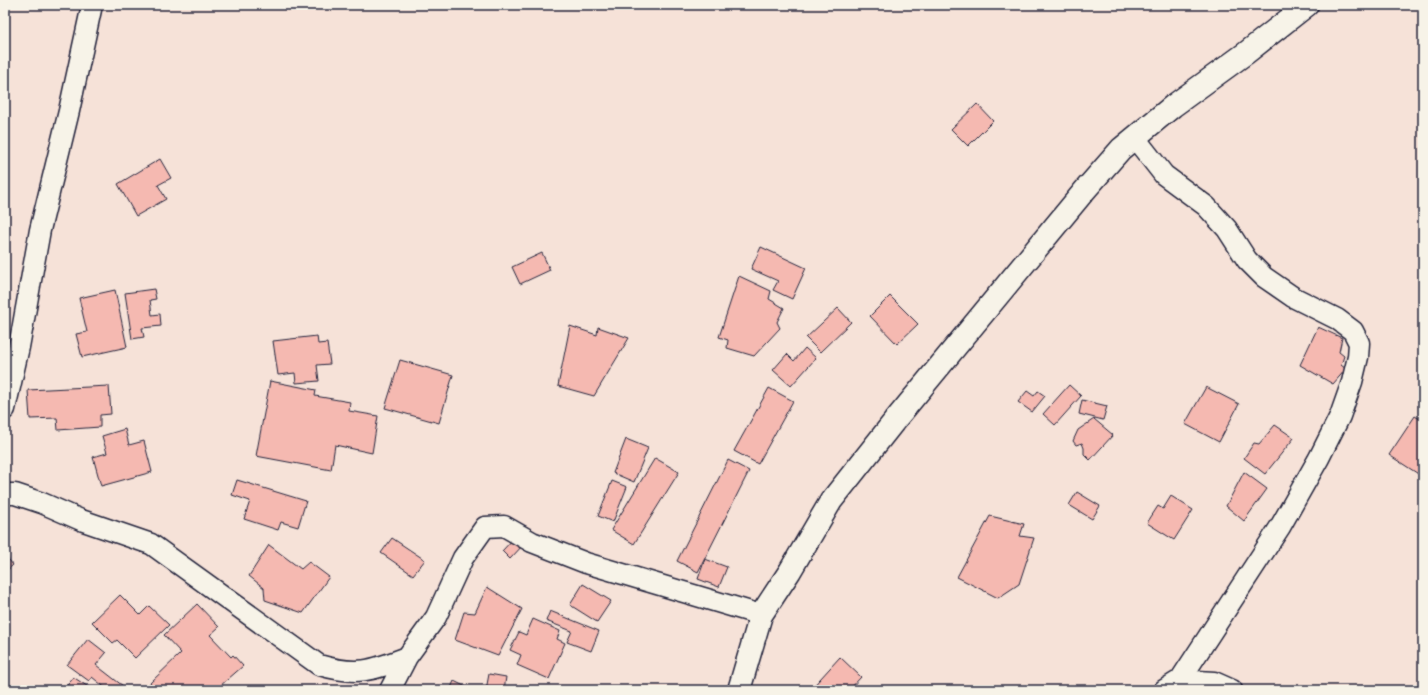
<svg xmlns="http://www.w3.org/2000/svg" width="1428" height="695" font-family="'Balsamiq Sans',sans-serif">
<rect width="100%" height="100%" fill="#f6e2d8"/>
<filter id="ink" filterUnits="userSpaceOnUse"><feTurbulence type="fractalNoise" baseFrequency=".025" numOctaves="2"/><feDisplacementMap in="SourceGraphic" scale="8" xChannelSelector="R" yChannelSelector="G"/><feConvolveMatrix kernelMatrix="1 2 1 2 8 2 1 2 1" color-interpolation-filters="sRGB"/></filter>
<g filter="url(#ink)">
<path fill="#f5b9b1" stroke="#22223b" d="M977,104L993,121L968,146L951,129Z
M160,159L171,178L158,185L166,199L136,216L118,184Z
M761,247L806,268L792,299L773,290L778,281L751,269Z
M542,253L550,270L520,284L512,267Z
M739,276L771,291L769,299L784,308L777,322L780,328L754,356L727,348L728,340L719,337Z
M154,289L156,299L150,300L152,315L160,314L161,326L142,328L144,337L132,339L125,293Z
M115,290L127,347L82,357L76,334L87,332L79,298Z
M890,296L918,324L897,344L870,316Z
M838,308L851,322L820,352L806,338Z
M570,326L597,335L598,327L629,338L594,396L558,386Z
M1318,327L1342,338L1339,352L1344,356L1341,365L1346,369L1333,384L1300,365Z
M317,336L318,344L327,343L330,364L317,365L319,381L296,383L295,373L278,375L273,341Z
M805,348L816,358L791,386L773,370L787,354L794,361Z
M400,360L453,375L439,423L385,408Z
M270,381L316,390L315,396L350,402L349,411L378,416L372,453L335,445L331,470L256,456Z
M1069,385L1081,396L1055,425L1043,414Z
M109,386L111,414L100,415V427L58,430L57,418L30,419L28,390Z
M1206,387L1239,404L1219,442L1185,424Z
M769,388L793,401L758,464L734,451Z
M1027,391L1034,396L1038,391L1045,396L1032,412L1018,402Z
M1082,400L1107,406L1103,420L1079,414Z
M1415,416L1423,421V477L1389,455Z
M1094,419L1113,435L1090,460L1084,454V448L1082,443L1076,445L1073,441L1078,430Z
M1275,425L1294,438L1265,474L1244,458L1254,443L1259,444Z
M125,429L129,445L144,441L152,472L101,486L93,457L107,453L102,436Z
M626,439L648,448L634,482L613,473Z
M655,458L679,472L634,544L611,530Z
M728,460L749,471L698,572L677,561Z
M1244,472L1267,489L1244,521L1226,506Z
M237,480L306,501L298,527L281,522L278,530L244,519L250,501L232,495Z
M612,481L627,487L613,522L598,516Z
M1077,492L1100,506L1092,519L1069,505Z
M1171,496L1193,510L1174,540L1147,523L1158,506L1163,509Z
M990,516L1024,524L1020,536L1034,538L1019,584L998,598L957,577Z
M516,536L524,544L510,559L502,551Z
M392,538L425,560L413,575L381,553Z
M269,545L301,569L309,562L329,577L303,613L265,600L264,588L249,576Z
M5,555L13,565L5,572Z
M705,559L727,567L719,587L698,579Z
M583,584L611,601L597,622L570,605Z
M487,587L522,609L498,656L455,640L464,612L475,613Z
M120,595L140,615L149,606L169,625L135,658L117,640L113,643L92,622Z
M197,604L219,627L210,635L231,657L233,655L243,666L220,686L224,690H155L149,684L181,653L164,635Z
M550,611L599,631L591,651L567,642L572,631L546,621Z
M533,619L560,631L557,639L565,643L549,679L517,665L521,655L510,650L519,632L526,635Z
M88,639L106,653L96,665L123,686L120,690H108L92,677L89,681L67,665Z
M840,657L861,677L849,690H810Z
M489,674L506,677L504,690H486Z
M73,677L93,690H64Z
M454,681L472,690H450Z"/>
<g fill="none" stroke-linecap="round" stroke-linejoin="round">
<defs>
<path id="street" d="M1135,138L1164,175L1206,206L1227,229L1247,260L1264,277L1293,297L1337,319L1353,331L1359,343L1358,357L1352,382L1340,416L1319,458L1280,527L1180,680
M5,409L19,347L40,230L69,111L92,5
M5,494H15L42,503L81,520L151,544L319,665C357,676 371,671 407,657
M390,690L407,657L436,617L463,558L485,527L504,526L532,542L586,563L761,615
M1164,690L1180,680L1214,682L1232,690"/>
<path id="secondary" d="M739,690L761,615L790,571L831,501L896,419L1085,190L1121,149L1173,106L1246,53L1307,5"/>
</defs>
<use href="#street" stroke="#22223b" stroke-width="23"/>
<use href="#secondary" stroke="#22223b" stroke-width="25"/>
<use href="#street" stroke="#f7f3e8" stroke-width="20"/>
<use href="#secondary" stroke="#f7f3e8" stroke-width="22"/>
</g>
</g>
<rect width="1428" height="695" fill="none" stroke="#f7f3e8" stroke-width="20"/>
<rect x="10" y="10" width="1408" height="675" fill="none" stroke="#22223b" stroke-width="1.5" filter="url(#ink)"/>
</svg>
